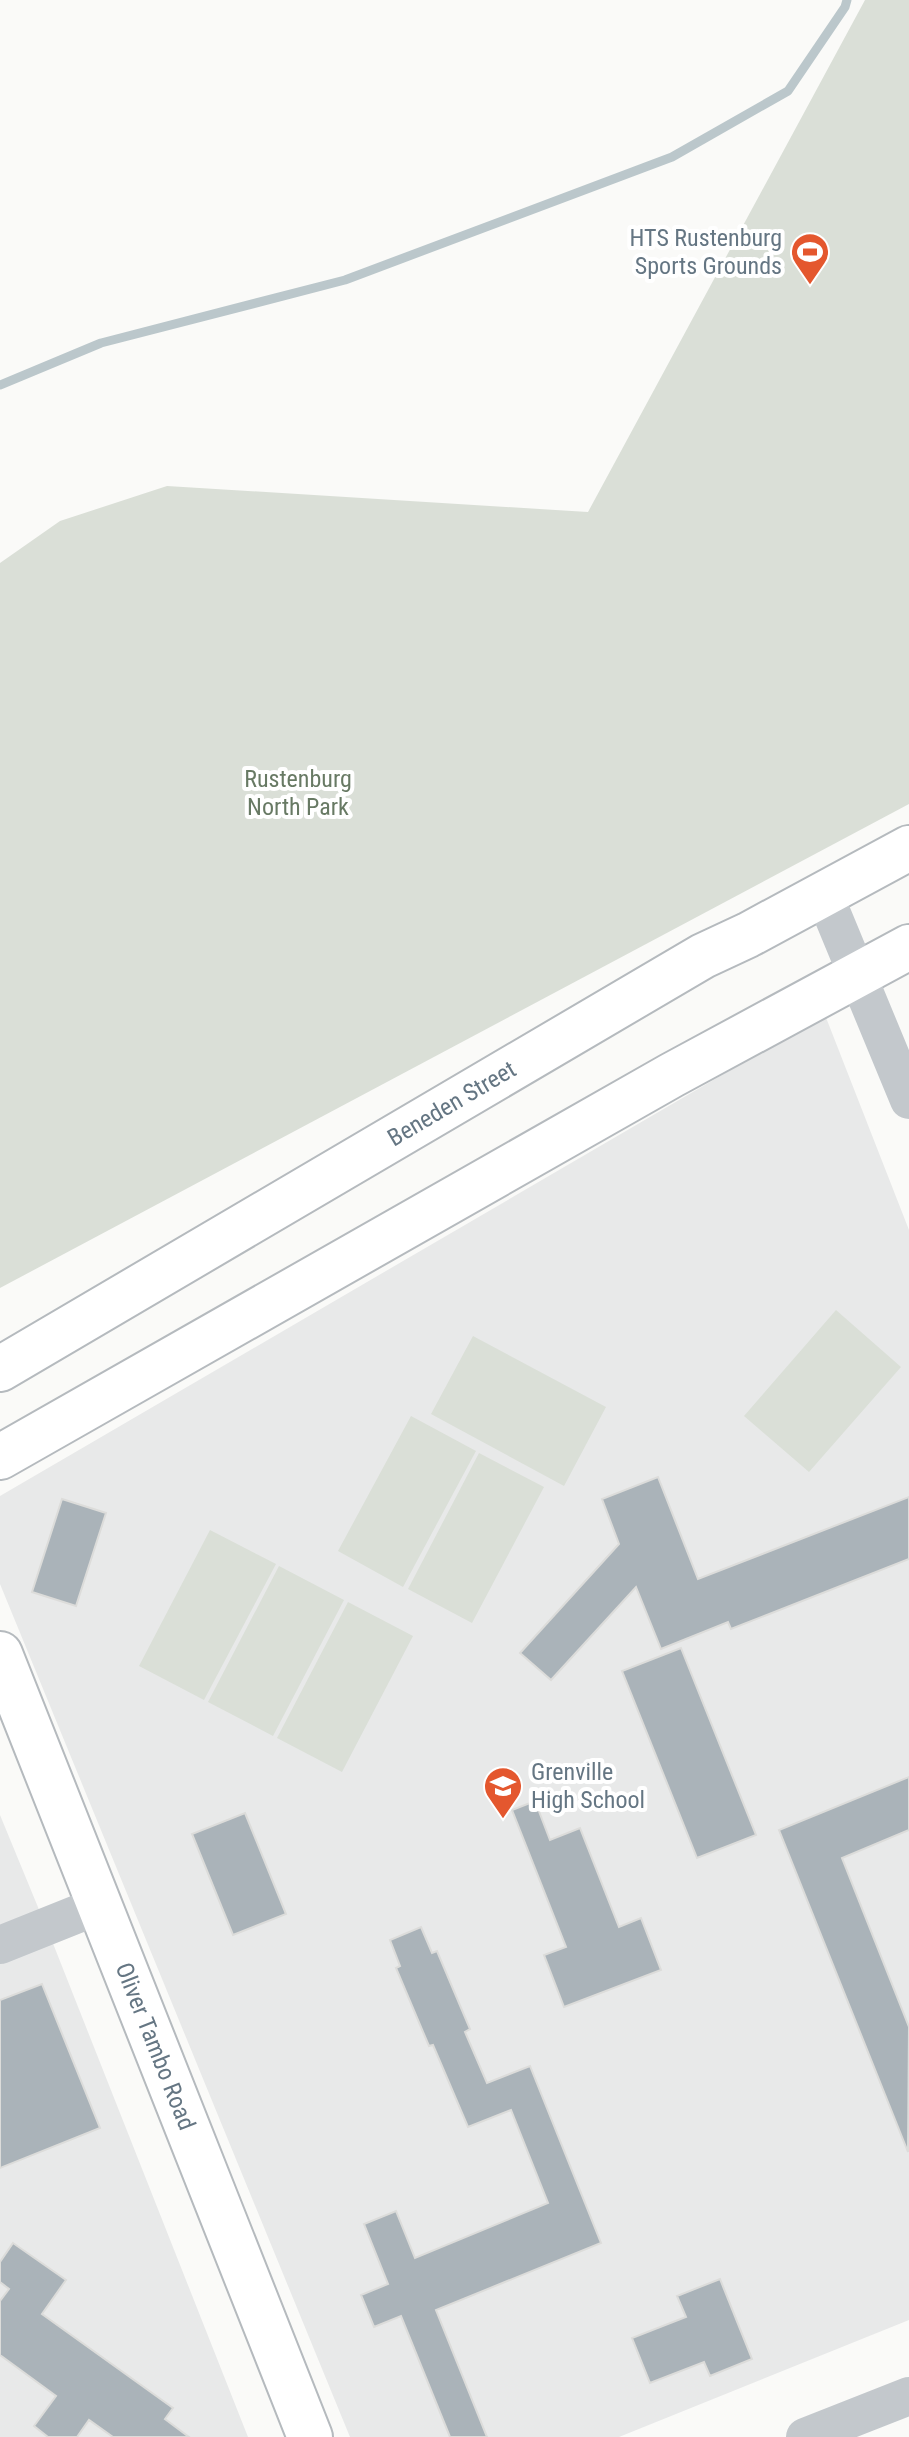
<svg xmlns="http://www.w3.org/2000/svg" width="909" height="2437" font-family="'Roboto Condensed',sans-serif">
<rect width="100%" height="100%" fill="#fafaf8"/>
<path fill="#e8e9e9" d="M825,1015L909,1230V2320L619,2437H350L0,1584V1496Z
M0,1815L54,1946L248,2437H0Z"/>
<path fill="#dadfd7" d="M865,0H909V804L0,1288V563L60,521L167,486L588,512Z
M836,1310L901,1367L809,1472L744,1416Z
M473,1336L606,1407L564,1486L431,1414Z
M411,1416L476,1451L403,1587L338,1551Z
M479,1453L544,1487L472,1623L408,1589Z
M210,1530L276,1564L204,1700L139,1666Z
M279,1566L344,1600L273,1736L208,1702Z
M348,1602L413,1636L342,1772L277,1738Z"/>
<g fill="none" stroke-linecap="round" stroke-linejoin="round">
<path stroke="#bbc7cb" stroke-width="9" d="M0,385L101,343L345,280L672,157L788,91L845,7L847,0"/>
</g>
<path fill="#aab3b9" stroke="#dcdcda" stroke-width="2" d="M658,1477L698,1579L909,1497V1559L731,1629L728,1622L661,1649L636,1587L551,1680L520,1653L619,1544L602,1499Z
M62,1499L106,1513L76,1606L32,1592Z
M681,1648L756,1835L697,1858L622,1671Z
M909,1777V1830L842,1858L909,2027L908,2152L779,1830Z
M535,1801L550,1840L580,1828L619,1927L641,1918L661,1970L564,2007L544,1955L566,1947L512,1810Z
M245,1813L286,1914L233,1935L192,1834Z
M421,1927L432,1953L437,1951L470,2029L465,2032L487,2083L530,2066L601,2243L436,2310L487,2437H450L401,2316L374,2327L361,2295L388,2284L364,2224L396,2211L415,2258L548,2203L511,2110L468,2127L433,2045L429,2046L396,1968L400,1966L390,1940Z
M42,1984L100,2128L0,2168V2000Z
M13,2243L66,2280L42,2314L173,2408L165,2419L189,2437H113L89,2420L77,2437H48L34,2426L56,2396L0,2355V2301L9,2289L0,2282V2262Z
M720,2279L752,2359L710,2376L704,2362L650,2383L632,2338L686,2317L677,2296Z"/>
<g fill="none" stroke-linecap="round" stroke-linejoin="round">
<defs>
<g id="major">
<path id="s1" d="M0,1369L703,956L748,935L909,848"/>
<path d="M0,1457L672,1075L909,947"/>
<path id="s2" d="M0,1654L310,2437"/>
</g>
</defs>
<use href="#major" stroke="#b5babe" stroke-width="48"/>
<path stroke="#c3c8cc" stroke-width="38" d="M823,892L909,1100
M0,1945L100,1905
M805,2437L909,2396"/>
<use href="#major" stroke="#fff" stroke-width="44"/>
</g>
<defs>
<symbol id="stadium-pin" viewBox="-11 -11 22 30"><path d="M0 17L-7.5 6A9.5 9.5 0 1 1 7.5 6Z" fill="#e4572e" stroke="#fff"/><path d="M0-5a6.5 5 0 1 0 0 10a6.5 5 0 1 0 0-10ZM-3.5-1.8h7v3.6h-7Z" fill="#fff"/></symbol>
<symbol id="school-pin" viewBox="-11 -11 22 30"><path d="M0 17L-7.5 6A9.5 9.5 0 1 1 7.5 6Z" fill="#e4572e" stroke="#fff"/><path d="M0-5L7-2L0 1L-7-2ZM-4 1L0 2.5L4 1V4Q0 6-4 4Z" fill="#fff"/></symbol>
</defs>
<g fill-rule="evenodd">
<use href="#stadium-pin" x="788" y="230" width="44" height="60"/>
<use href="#school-pin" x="481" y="1764" width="44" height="60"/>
</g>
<g text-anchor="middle" stroke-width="8" stroke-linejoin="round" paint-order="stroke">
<g font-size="24" fill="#657683" stroke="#fff" text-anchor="end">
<text x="782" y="246">HTS Rustenburg<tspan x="782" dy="28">Sports Grounds</tspan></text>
<text x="531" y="1780" text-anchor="start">Grenville<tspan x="531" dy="28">High School</tspan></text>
</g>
<g font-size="24" fill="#687a64" stroke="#fff">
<text x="298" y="787">Rustenburg<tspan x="298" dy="28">North Park</tspan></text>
</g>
<g font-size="24" fill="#657683" stroke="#fff">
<text dy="8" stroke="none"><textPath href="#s1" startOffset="524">Beneden Street</textPath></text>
<text dy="8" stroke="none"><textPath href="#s2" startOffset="422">Oliver Tambo Road</textPath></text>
</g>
</g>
</svg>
